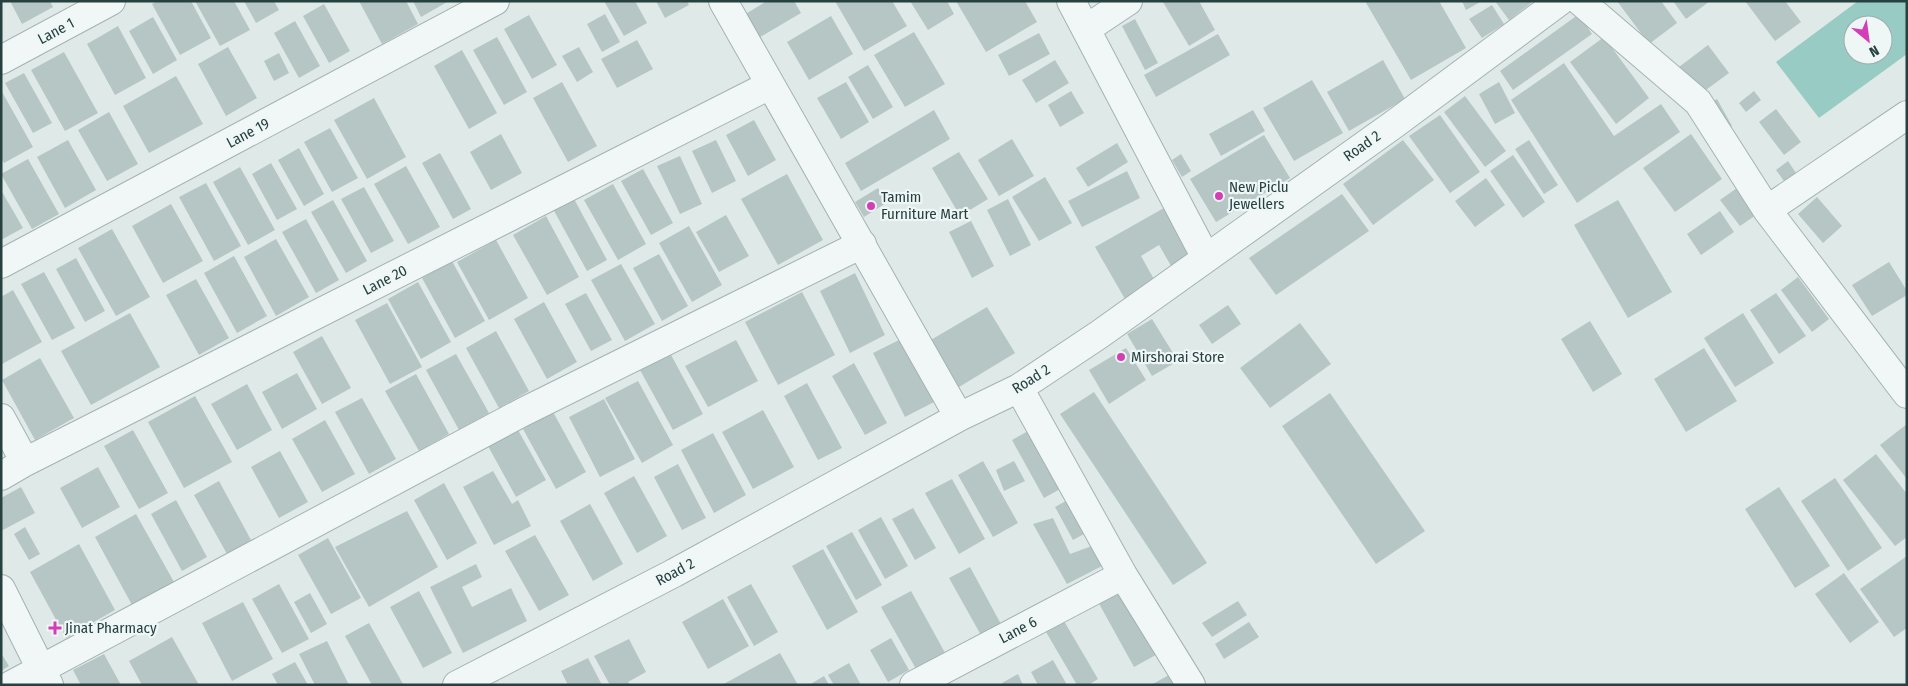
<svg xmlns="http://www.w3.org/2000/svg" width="1908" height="686" font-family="'Fira Sans Condensed',sans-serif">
<rect width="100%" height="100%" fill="#dfe9e8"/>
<path fill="#98cbc4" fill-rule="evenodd" d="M1858,1H1907V54L1819,118L1776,62ZM1853,25H1883V55H1853Z"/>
<path fill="#b6c6c5" d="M10,1H50L53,7L22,24Z
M157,1H191L211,38L180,55L152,4Z
M195,1H234L250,30L220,46Z
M244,1H274L279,10L256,23Z
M359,1H406L418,24L382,44Z
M413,1H449L421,17Z
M604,1H635L647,23L624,36Z
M656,1H687L689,5L665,18Z
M767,1H794L801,13L757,39L744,15Z
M835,1H892L907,26L864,51Z
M910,1H947L954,14L928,30Z
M956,1H1025L1037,22L986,52Z
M1165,1H1199L1215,30L1189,46L1163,2Z
M1365,1H1439L1466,48L1411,80Z
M1462,1H1482L1466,10Z
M1495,1H1530L1531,3L1509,20Z
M1617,1H1661L1677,23L1649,44Z
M1673,1H1710L1686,19Z
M1745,1H1785L1801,22L1775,41Z
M324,4L350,51L329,63L303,16Z
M1492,5L1504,24L1482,38L1469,19Z
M605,14L620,42L602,52L587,24Z
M1579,14L1592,34L1513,90L1500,71Z
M529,15L557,65L532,79L504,29Z
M831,16L853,54L809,80L787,42Z
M153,17L177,60L153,74L129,31Z
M1135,19L1158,63L1145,70L1122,26Z
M295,21L320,66L299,78L274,33Z
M118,26L146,78L115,95L87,44Z
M914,32L945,84L905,107L874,55Z
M1039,33L1050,54L1009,76L998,55Z
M1218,34L1230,55L1156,97L1144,75Z
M497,37L527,92L504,105L473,50Z
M1604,37L1649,98L1616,124L1570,62Z
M637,40L653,69L617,88L601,59Z
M1708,45L1729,73L1699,95L1679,67Z
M228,47L257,98L226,116L198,64Z
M579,47L593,72L577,82L562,56Z
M462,50L497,113L469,129L434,66Z
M64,52L98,113L65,131L31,70Z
M279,53L289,73L274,81L264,61Z
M1055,60L1069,83L1036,103L1022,80Z
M1383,60L1405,99L1349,131L1327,92Z
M1564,63L1614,136L1661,104L1680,132L1577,203L1511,100Z
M868,65L893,107L873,119L848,77Z
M24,73L52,123L33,133L5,83Z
M176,76L203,124L149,153L123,106Z
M1312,80L1343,133L1294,161L1263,108Z
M562,82L597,146L568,162L533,98Z
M846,82L869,122L841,139L817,98Z
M1499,82L1515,113L1495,124L1479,94Z
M1,90L33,147L4,163L1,158Z
M1071,91L1084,113L1060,127L1048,105Z
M1754,91L1761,100L1746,112L1739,103Z
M1465,96L1506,151L1485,167L1444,112Z
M374,98L406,157L367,179L334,120Z
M1717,99L1732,126L1720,132L1705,105Z
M1776,109L1801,142L1784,155L1759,122Z
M934,110L950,139L861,191L845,163Z
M1253,110L1265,131L1221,156L1209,134Z
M109,112L138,164L107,181L78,130Z
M1440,115L1480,172L1450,193L1409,136Z
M754,120L776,160L748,176L726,135Z
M330,128L358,178L332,192L304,142Z
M501,134L522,173L491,190L470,152Z
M1691,134L1722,179L1675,212L1643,168Z
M1264,135L1290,178L1216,222L1190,179Z
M1012,139L1034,176L999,196L978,160Z
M68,140L96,190L65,208L37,157Z
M716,140L736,181L712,193L692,151Z
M1403,140L1434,180L1373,225L1343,184Z
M1529,140L1558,185L1544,194L1515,149Z
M1117,143L1128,162L1088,187L1076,168Z
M299,148L324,194L304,206L278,160Z
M959,152L988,199L960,216L932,168Z
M440,153L471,209L453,219L422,163Z
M1181,154L1191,171L1182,177L1172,160Z
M1513,155L1545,202L1523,218L1490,171Z
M680,156L702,204L680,214L657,166Z
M28,159L59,214L32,229L1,174Z
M1788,161L1798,176L1786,184L1776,170Z
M271,163L297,209L277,220L252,174Z
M406,166L440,227L408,244L374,184Z
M240,167L275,230L248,245L213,182Z
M643,169L673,223L651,235L621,181Z
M1127,171L1140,198L1082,227L1068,201Z
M787,174L823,240L778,265L741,199Z
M1045,177L1072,223L1039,241L1012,197Z
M1486,178L1505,205L1475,227L1455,201Z
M206,183L241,246L214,261L179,197Z
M613,184L646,244L618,260L584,200Z
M364,187L394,241L371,253L341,199Z
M878,188L886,203L864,217L855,202Z
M1737,188L1756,215L1740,226L1720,200Z
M1,190L23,228L1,240Z
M1342,194L1369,231L1276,295L1249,258Z
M573,197L607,260L587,271L553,209Z
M1817,197L1842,226L1823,243L1798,214Z
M1008,199L1031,245L1010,256L987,210Z
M333,200L367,261L346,273L311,212Z
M1618,200L1672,292L1628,318L1574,225Z
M171,204L203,261L163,283L132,226Z
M1171,204L1200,256L1174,271L1159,245L1141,256L1155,281L1125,299L1095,247Z
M1720,211L1734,232L1701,255L1687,234Z
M726,215L749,256L719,272L696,232Z
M546,216L579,277L547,295L513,235Z
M306,219L339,280L316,293L282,232Z
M971,221L994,266L972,278L949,232Z
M689,226L722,285L692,302L659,243Z
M112,229L150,297L116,316L78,248Z
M276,239L309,297L276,316L244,257Z
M496,240L528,298L489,320L457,262Z
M659,254L688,306L662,321L633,268Z
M234,256L267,316L237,333L204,273Z
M76,258L105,311L85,322L56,269Z
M452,261L485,321L455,338L422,278Z
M1889,262L1907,291V295L1872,316L1852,285Z
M621,264L655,324L625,341L591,280Z
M44,272L75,328L52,340L21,284Z
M855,273L885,335L850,353L820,291Z
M1798,277L1829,319L1812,332L1781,290Z
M196,279L229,338L199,355L166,295Z
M418,282L451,342L421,359L388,299Z
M13,290L42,342L2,364L1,297Z
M802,292L835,355L778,385L745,322Z
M586,293L612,340L591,351L565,304Z
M1776,293L1806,336L1779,354L1750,310Z
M544,302L577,362L547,379L514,319Z
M387,303L422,367L390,384L355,320Z
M1228,305L1241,324L1212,344L1199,325Z
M987,307L1015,353L936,401L905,417L873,353L905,337L912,351Z
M130,313L160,367L91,405L61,351Z
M1743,313L1774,363L1735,387L1704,338Z
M1152,319L1178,361L1152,376L1127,334Z
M1590,321L1622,374L1593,392L1561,339Z
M1300,323L1331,364L1270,408L1240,368Z
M496,331L529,391L499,408L466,348Z
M322,336L351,388L322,404L293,352Z
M736,340L758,381L708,407L685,366Z
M1126,348L1146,380L1109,404L1089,370Z
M1704,348L1737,401L1686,432L1654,379Z
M670,353L703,414L673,430L640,370Z
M456,354L489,413L459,430L426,370Z
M40,358L74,418L35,440L2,380Z
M854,363L887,423L865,435L832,376Z
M297,373L317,409L282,429L262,392Z
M416,374L449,434L419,451L385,391Z
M638,381L673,445L642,463L605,398Z
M807,383L842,448L818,460L784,396Z
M247,384L272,430L237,450L211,404Z
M1094,392L1207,563L1173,585L1060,414Z
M1330,393L1425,531L1376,564L1282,426Z
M195,396L232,462L184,488L148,422Z
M362,398L396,459L369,474L335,412Z
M604,399L635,459L600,477L569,417Z
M763,410L794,467L753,489L722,432Z
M553,412L586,472L556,489L523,429Z
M325,420L355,474L322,492L292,439Z
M513,421L546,480L516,497L483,437Z
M1907,424V479L1880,445Z
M1039,425L1071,483L1044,498L1012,440Z
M133,430L168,493L139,509L104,446Z
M713,433L746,495L714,513L681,450Z
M280,451L308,502L279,518L251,467Z
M1876,454L1907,494V537L1895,546L1843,480Z
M983,461L1018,523L993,537L958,475Z
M1014,461L1025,481L1004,491L996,470Z
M678,464L706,518L682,530L654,477Z
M98,467L120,507L82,528L60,488Z
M493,471L512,504L518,500L531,526L494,545L463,487Z
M634,476L667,536L637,553L604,493Z
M1835,478L1882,548L1848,571L1801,501Z
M952,479L985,539L959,554L925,493Z
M219,481L251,540L227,554L194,495Z
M444,483L477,543L447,560L414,500Z
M21,487L35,513L1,531V498Z
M1779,487L1830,566L1795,588L1745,509Z
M1075,496L1093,529L1073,540L1055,507Z
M176,500L207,557L182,571L151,514Z
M590,504L623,564L593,581L560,521Z
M913,508L936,548L915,560L892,519Z
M407,511L438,567L369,607L335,547Z
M136,514L174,582L132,605L95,537Z
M881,517L908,566L885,579L858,530Z
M1053,518L1070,554L1100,543L1106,564L1067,584L1033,524Z
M25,527L40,554L29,560L14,534Z
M852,532L882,585L856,600L826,546Z
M535,535L569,595L539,611L505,551Z
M328,538L361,598L331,614L298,555Z
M79,544L115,610L66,638L30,572Z
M823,549L858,612L827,630L792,566Z
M1907,556V628L1894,637L1860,589Z
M476,564L482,577L462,587L472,607L511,588L527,621L463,653L430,587Z
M970,567L1002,626L982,637L949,578Z
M1844,573L1879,622L1850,643L1815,594Z
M1136,582L1172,646L1134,667L1097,600Z
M279,584L309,639L282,653L252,599Z
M751,584L778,632L754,646L727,597Z
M419,591L452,653L423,668L390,607Z
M911,591L949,660L920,676L881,607Z
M310,593L327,624L311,633L294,602Z
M723,599L749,646L708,669L682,622Z
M1238,601L1247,615L1212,637L1202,623Z
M243,602L273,659L232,681L202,623Z
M1064,621L1098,679L1088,685H1077L1046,632Z
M1249,622L1259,637L1224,659L1215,644Z
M369,623L403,684L402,685H372L345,636Z
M172,637L199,685H142L129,661Z
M891,638L909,670L888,682L870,650Z
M629,639L646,672L628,682L630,685H610L594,656Z
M327,641L349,685H315L299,654Z
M1,653L9,666L1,671Z
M780,653L798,685H722Z
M104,654L121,685H81L73,670Z
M588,658L602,685H568L561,671Z
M1053,660L1067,685H1038L1031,672Z
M295,662L308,685H278L272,674Z
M849,663L861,685H834L828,675Z
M1185,666L1195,685H1151Z
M1018,674L1023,685H1004L1002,683Z
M824,676L829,685H809Z"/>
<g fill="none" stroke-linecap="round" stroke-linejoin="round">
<defs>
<path id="street" d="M723,1L959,417
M1071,1L1206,258
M1580,1L1698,102L1767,210L1907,394
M1086,29L1128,1
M1,60L111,1
M1767,210L1907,115
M1,264L495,1
M1019,388L1123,575L1191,685
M1,418L25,462
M1,476L25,462L770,85
M1,589L49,685
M11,685L523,412L862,244
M457,685L674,573L959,417L1019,388L1100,334L1393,125L1560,1
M914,685L1123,575"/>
</defs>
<use href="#street" stroke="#a4b3b2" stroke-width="30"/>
<use href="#street" stroke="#f1f7f7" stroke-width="28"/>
</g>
<g fill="#d43db6" stroke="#eef6f6" stroke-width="2">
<circle cx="1219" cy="196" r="5"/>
<circle cx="871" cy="206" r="5"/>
<circle cx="1121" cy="357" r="5"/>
<path d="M52.5 620.5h5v5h5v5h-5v5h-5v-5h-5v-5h5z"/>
</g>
<g text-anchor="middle" stroke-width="4.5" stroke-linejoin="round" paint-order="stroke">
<g font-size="15" fill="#274040" stroke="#eef6f6">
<text transform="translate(56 31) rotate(-28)" y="5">Lane 1</text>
<text transform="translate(248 133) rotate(-28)" y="5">Lane 19</text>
<text transform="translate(1362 146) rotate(-35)" y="5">Road 2</text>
<text transform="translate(385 280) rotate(-27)" y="5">Lane 20</text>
<text transform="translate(1031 379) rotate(-32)" y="5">Road 2</text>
<text transform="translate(675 572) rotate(-28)" y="5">Road 2</text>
<text transform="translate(1018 630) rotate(-28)" y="5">Lane 6</text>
</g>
<g font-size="15" fill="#274040" stroke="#eef6f6" text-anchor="start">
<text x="1229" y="192">New Piclu<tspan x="1229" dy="17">Jewellers</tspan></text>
<text x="881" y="202">Tamim<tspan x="881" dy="17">Furniture Mart</tspan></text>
<text x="1131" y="362">Mirshorai Store</text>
<text x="65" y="633">Jinat Pharmacy</text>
</g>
</g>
<rect width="1908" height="686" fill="none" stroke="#274040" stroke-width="5"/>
<g transform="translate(1868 40) rotate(151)"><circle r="24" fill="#eef6f6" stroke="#9eadad"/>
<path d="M0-4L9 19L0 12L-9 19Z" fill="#d43db6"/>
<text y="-8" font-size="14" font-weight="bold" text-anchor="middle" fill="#274040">N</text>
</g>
</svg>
